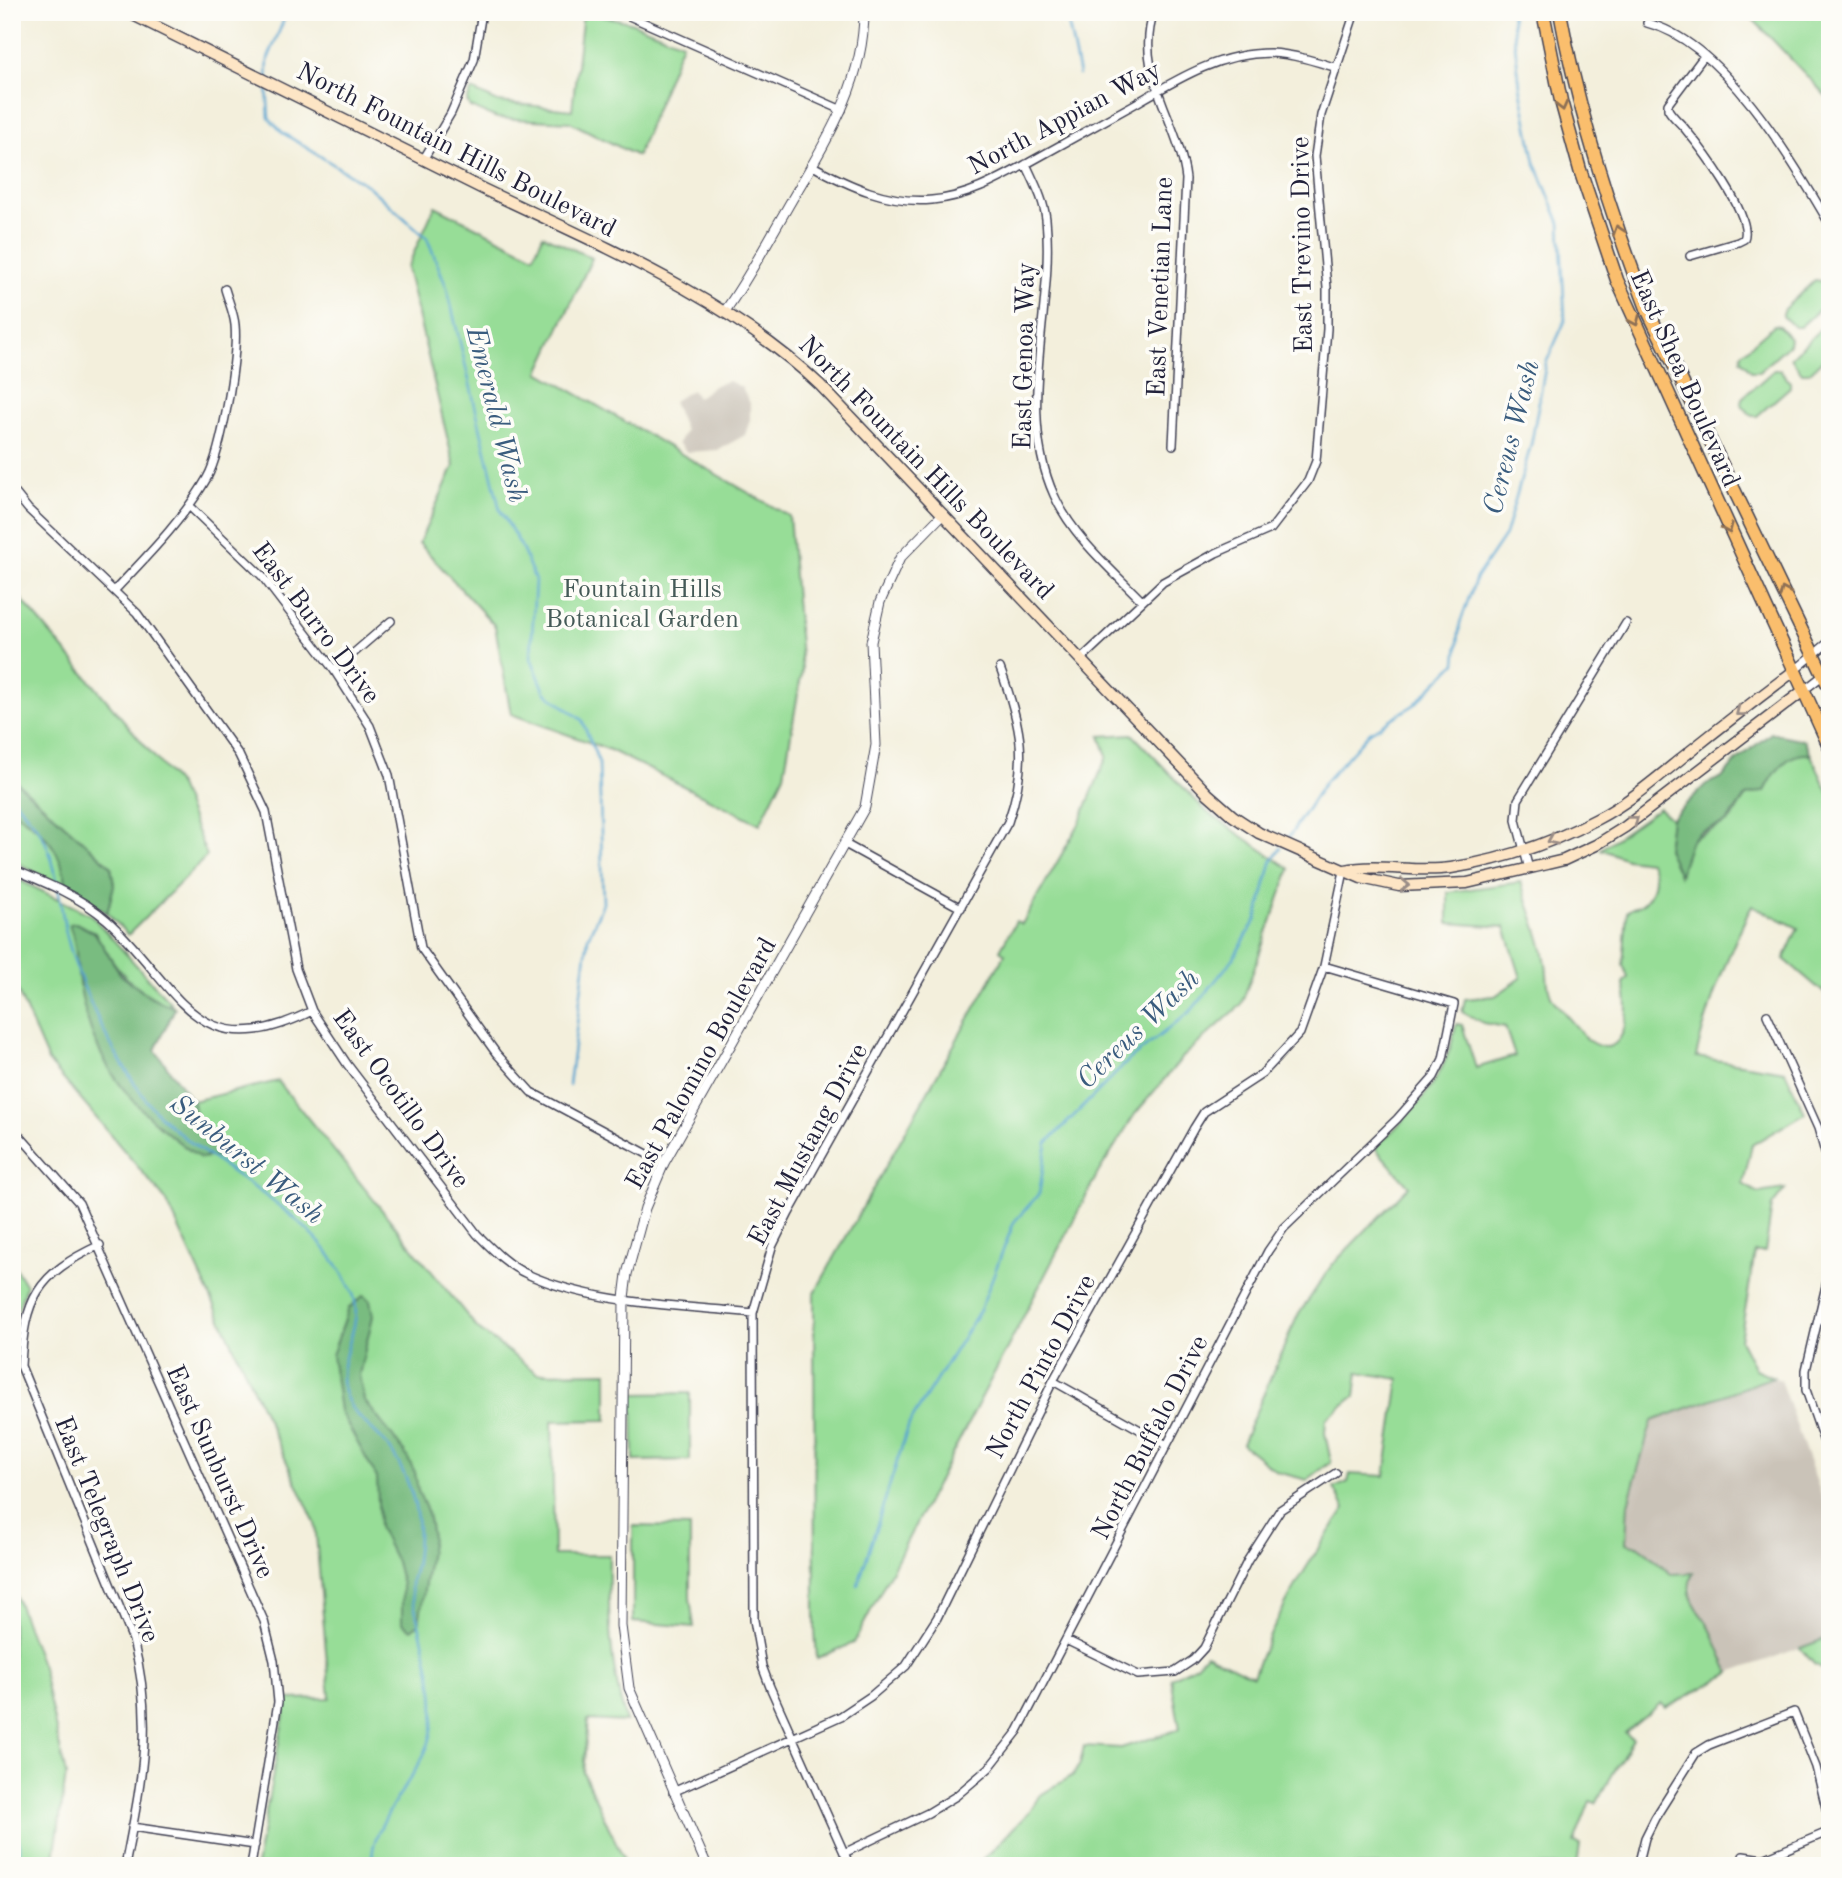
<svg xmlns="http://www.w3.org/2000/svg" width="1842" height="1878" font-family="'Old Standard TT',serif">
<rect width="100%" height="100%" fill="#fdfcf7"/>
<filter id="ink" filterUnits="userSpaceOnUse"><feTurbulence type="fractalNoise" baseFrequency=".0143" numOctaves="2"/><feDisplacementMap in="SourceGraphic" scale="14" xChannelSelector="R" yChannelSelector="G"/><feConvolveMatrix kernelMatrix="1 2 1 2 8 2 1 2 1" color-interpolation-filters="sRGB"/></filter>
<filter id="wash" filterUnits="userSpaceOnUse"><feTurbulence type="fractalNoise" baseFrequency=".00686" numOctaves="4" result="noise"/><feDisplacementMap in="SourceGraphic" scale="28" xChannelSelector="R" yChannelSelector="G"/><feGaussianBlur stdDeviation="1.57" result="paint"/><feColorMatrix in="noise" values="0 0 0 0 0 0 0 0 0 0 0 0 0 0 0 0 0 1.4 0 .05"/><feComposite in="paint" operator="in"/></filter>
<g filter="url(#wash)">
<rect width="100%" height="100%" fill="#f3efdc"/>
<path fill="#cac3b8" d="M729,381L741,387L750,403V420L745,435L718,450L687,452L678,443L685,431L673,401L692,390L697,398L715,385Z
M1773,1377L1780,1380L1830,1519V1637L1730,1673L1706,1621L1693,1606L1691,1579L1671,1574L1647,1552L1626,1543L1628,1504L1652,1421Z"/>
<path fill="#97dd97" stroke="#5c8069" stroke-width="2" d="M583,12L630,22L682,43L637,156L570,122L497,118L470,107L467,101L472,90L498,102L572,110Z
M1746,12H1830V103L1827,97Z
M435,206L534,256L543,235L592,258L539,372L789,516L802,670L784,775L760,824L610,750L511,714L495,626L419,543L454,466L407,268Z
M1815,280L1821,281L1830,291V300L1800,327H1794L1783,316V310Z
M1774,325L1779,326L1790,338L1789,344L1759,372H1752L1741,360L1742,353Z
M1823,326L1830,328V353L1809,373H1802L1791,358Z
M1774,370H1780L1790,382V387L1757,416H1752L1741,404L1742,398Z
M12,588L179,786L207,856L128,935L107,913L114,885L111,866L12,778Z
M1132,734L1207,812L1290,869L1241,1005L1183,1057L1135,1114L1098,1173L854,1643L817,1658L815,1631L814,1294L1005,954L1000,950L1016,921L1022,924L1079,824L1107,756L1100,736Z
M1801,752L1811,755L1830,796V998L1784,959L1798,928L1752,905C1728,954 1708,1003 1696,1057L1785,1071L1805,1113L1752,1145L1743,1184L1758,1193L1785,1189L1772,1206L1765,1252H1755L1740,1340L1755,1369L1773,1377L1652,1421L1628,1504L1626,1543L1641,1547L1671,1574L1693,1573C1683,1595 1697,1606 1707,1623C1716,1638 1722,1657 1730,1673L1666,1708L1661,1703L1625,1733L1633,1739L1596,1803L1590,1801L1574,1843L1580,1845L1577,1866H977L1030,1811L1039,1796L1073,1775L1080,1764L1084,1746L1121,1748L1180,1729L1171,1678L1196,1665L1206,1654L1253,1676C1276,1615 1307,1562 1345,1509L1334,1488L1348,1482L1350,1474L1385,1476L1399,1379L1358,1372L1355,1396L1326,1419L1325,1433L1331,1462L1307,1480L1277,1472L1242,1444L1297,1317L1332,1265L1409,1186L1375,1148C1414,1110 1447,1079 1456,1024L1462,1025L1476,1068L1515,1056L1505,1027L1483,1023L1462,1012L1465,999L1495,996L1521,978L1505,927L1448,923V892L1521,882C1529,908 1542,937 1546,964C1548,976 1546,990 1554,1001C1559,1006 1586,1039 1589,1041C1627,1066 1632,1006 1623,983L1628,977L1623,965L1627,912C1632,906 1637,908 1642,904C1654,895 1658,874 1649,862L1626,859L1601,849L1659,808L1671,819L1667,849L1681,873C1685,829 1697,840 1726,823C1736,817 1738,804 1746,796L1765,791C1772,776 1784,758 1801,752Z
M12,811C45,830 63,851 67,889L12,860Z
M17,879L91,915L175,1008C130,989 120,974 95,933L78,948L79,985L221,1156L200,1127L192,1101L278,1081L478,1329L537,1373L607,1372V1420L552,1421L554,1555H609C608,1617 609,1661 626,1722L588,1720L583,1772L627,1866H256L287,1699L330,1698L315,1523L166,1200L48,1061L12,978V905Z
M12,1262L26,1286L12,1326Z
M690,1393V1460L634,1461L633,1394Z
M633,1526L690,1527V1598L694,1627L633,1622Z
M12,1586L42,1667L66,1775L53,1866H12Z
M1830,1637V1674L1814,1664L1800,1648Z"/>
<path fill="#79bc80" stroke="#4e6f5e" stroke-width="2" d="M1771,733L1804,740L1811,755C1789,749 1773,774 1765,791L1746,796L1726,823L1700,832L1691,840L1679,875L1667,849L1671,819L1706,784L1723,777L1737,760Z
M12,778L111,866L114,885L107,913L67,889C63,851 45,830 12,811Z
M76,923L95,933L121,975L151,998L175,1008L155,1050L192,1101L200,1127L221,1156L200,1158C136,1112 93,1068 80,987C75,962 79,951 69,924Z
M364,1295L370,1300L373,1316L359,1375L364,1400L404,1451L415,1472L418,1491L428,1513L432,1537L419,1624L411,1630L402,1622V1585L396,1562L379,1527L377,1478L340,1411L332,1355L349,1308Z"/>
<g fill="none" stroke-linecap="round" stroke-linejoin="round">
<path stroke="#57a4d0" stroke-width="2.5" d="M1071,12L1068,22L1079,75
M267,79L268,59L287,12
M267,86L269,118L283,133L368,186L427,238L447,288L500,510L521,546L535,580L531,658L545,692L582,720L599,763L603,903L588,938L569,1085
M12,797C22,810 36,823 43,837C58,867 59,900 66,933C76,974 100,1029 123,1065C133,1081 145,1102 159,1115C222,1177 311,1206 351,1289C369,1327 330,1358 346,1397C354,1417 368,1424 382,1439C397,1455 413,1489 416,1512C419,1527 418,1546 416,1561C415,1570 411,1578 411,1586C411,1595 415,1607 417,1616C426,1656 441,1698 430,1739C421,1775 362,1832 374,1866
M1287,840L1324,783L1370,732L1414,705L1456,663L1460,623L1476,578L1505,535L1531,445L1546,363L1565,321L1560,223L1535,162L1520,86L1511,12
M858,1585L909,1424L980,1310L1014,1222L1039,1194L1047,1143L1129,1060L1191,1011L1233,959L1257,918L1271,863L1281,848
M12,1819L20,1846L19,1866"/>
</g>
</g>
<g filter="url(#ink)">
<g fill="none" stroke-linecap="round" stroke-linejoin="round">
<defs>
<path id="minor" d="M620,12L842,110
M1154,12C1133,72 1179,119 1186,179L1173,445
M1647,23C1722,41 1793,161 1830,225
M423,160L451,113L474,60L482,12
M1026,164C1034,182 1044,200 1046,219C1055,309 1015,409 1054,495C1072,536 1111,569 1142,601
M811,165C849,186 888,204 932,200C968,197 999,179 1030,162C1064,143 1098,124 1133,105C1176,80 1218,53 1270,53C1293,54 1315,61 1337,68
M1690,256L1738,242L1744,239C1754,217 1701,148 1686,130C1680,122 1673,118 1668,109V104L1704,56
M12,489L28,509L137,613L239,755L266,812L296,969L312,1011L347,1064L477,1234C492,1249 507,1265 527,1274C595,1305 680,1305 753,1313
M189,506L262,576L334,670L370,726L389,775L421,948L496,1053L531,1092L664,1163
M115,590C148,555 183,520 207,478C222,451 238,356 235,325C234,313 228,300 225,289
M1081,659L1163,582L1216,553L1271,529L1308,481L1316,461L1327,329V288L1315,156L1321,115L1355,12
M334,670L391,621
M1794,671L1830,641
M1803,691L1830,670
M845,844L961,908
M12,869C44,882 81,897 107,920C179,985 193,1070 312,1011
M1529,869L1516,820L1518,800L1626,623
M1767,1015L1818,1128L1830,1170
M12,1127L79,1203L264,1621L274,1661L278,1702L251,1866
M100,1245C37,1274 24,1299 21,1366L133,1640C155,1724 141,1783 125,1866
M1830,1269L1806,1370V1390L1830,1459
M1053,1381L1167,1445
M1068,1641L1138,1675L1175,1672L1193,1660L1204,1648L1248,1560L1280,1510L1336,1473
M673,1792L841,1716L871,1696L906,1666L937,1618L1053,1381L1194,1128L1204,1112L1262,1074L1300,1033L1324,966L1344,871
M132,1827L255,1845
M844,1853L928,1813L956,1796L989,1768L1018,1731L1268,1251L1284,1228L1397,1119L1434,1077L1443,1059L1454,1004L1324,966
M1743,1856L1763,1859L1830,1831
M850,1866L770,1687L762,1666L754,1620L753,1313L772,1247L789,1213L1008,822C1029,762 1022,727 1000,668
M1638,1866L1645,1838L1655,1818L1696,1753L1709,1745L1794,1712L1816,1767L1830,1824"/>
<path id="tertiary" d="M725,311C748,279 766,244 786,210C822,147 864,87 864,12
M707,1866L629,1688L621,1626L624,1298L627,1274L645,1208L664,1163L865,807L876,745L871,642L880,602L900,558L943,514"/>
<path id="secondary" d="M127,12C246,70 364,131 483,189C598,244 727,297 820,385L1208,794L1233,816L1259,833L1361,878L1399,886L1467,883L1564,860L1596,845L1625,827L1803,691
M1345,870C1380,863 1415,873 1451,868C1502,860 1552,843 1597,819C1630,802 1659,776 1688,753C1723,725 1758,698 1794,671"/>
<path id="primary" d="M1543,12L1561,101L1580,170L1617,280L1830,748
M1560,12C1579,115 1610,213 1648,311L1830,689"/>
</defs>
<use href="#minor" stroke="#414153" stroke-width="10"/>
<use href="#tertiary" stroke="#414153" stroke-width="11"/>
<use href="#secondary" stroke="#414153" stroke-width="13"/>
<use href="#primary" stroke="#414153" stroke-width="15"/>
<use href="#minor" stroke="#fff" stroke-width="7"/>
<use href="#tertiary" stroke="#fff" stroke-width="9"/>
<use href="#secondary" stroke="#fde5c5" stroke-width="10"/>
<use href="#primary" stroke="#fabe6d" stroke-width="12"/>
</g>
<defs><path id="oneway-chevron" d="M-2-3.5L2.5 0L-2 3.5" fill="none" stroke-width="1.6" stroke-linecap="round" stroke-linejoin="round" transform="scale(1.75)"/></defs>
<g stroke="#8e7054">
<use href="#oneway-chevron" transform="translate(1562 106) rotate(76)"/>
<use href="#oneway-chevron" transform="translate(1618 230) rotate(-109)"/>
<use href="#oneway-chevron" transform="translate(1635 321) rotate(66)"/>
<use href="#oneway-chevron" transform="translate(1728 529) rotate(66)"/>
<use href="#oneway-chevron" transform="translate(1784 592) rotate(-114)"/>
</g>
<g stroke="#9a8d87">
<use href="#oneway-chevron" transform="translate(1740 712) rotate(142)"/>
<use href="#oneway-chevron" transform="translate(1634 820) rotate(-38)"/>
<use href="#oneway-chevron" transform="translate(1552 840) rotate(156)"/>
<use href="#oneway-chevron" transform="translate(1405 885) rotate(2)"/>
</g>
</g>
<g text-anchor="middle" stroke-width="7" stroke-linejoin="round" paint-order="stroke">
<g font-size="26" fill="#22223b" stroke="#fdfcf7">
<text transform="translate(1064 117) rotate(-28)" y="9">North Appian Way</text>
<text transform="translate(457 149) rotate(27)" y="9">North Fountain Hills Boulevard</text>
<text transform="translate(1301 245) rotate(-91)" y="9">East Trevino Drive</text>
<text transform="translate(1159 287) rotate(-88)" y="9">East Venetian Lane</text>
<text transform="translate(1023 356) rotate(-89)" y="9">East Genoa Way</text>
<text transform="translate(1686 378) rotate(66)" y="9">East Shea Boulevard</text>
<text transform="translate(927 467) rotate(46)" y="9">North Fountain Hills Boulevard</text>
<text transform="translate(317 622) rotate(53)" y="9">East Burro Drive</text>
<text transform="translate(700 1063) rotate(-61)" y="9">East Palomino Boulevard</text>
<text transform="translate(402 1098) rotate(54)" y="9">East Ocotillo Drive</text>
<text transform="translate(807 1144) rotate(-62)" y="9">East Mustang Drive</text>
<text transform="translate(1040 1366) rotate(-62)" y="9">North Pinto Drive</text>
<text transform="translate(1149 1437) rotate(-63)" y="9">North Buffalo Drive</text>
<text transform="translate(221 1471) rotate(66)" y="9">East Sunburst Drive</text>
<text transform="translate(108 1529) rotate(68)" y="9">East Telegraph Drive</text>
</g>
<g font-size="26" fill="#455a57" stroke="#fdfcf7">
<text x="642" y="597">Fountain Hills<tspan x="642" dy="30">Botanical Garden</tspan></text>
</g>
<g font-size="28" font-style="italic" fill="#3a5c7e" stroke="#fdfcf7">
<text transform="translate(498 414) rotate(76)" y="10">Emerald Wash</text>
<text transform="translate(1510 437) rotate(-76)" y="10">Cereus Wash</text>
<text transform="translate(1137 1028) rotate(-44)" y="10">Cereus Wash</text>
<text transform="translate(248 1158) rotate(39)" y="10">Sunburst Wash</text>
</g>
</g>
<rect width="1842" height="1878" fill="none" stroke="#fdfcf7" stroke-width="42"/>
</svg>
